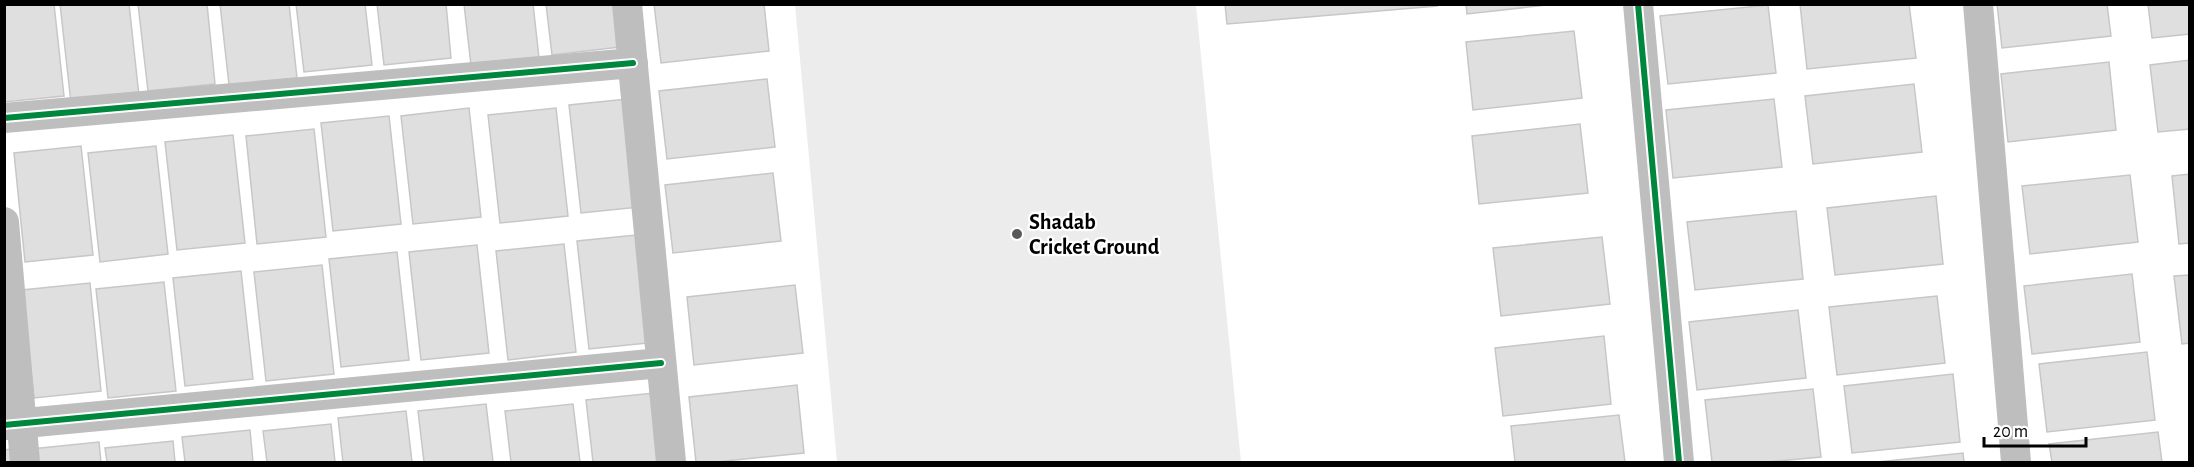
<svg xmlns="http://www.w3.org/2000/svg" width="2194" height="467" font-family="'Alegreya Sans',sans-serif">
<rect width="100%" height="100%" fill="#fff"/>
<path fill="#ececec" d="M795,5H1196L1241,462H837Z"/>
<path fill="#dfdfdf" stroke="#c7c7c7" stroke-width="1.5" d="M4,4H54L64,96L4,102Z
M60,4H129L139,96L71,103Z
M138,4H207L215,84L148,91Z
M220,4H289L297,78L229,85Z
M296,4H365L372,65L304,72Z
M377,4H446L451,58L384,65Z
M464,4H533L539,58L471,65Z
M546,4H615L620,47L552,55Z
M654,4H764L769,51L661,63Z
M1225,4H1437V6L1227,24Z
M1466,4H1556L1467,14Z
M1800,4H1909L1916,58L1807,69Z
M1997,4H2107L2111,36L2002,48Z
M2148,4H2190V34L2152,38Z
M1768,5L1776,73L1668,84L1660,16Z
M1574,31L1582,98L1473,110L1466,42Z
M2190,60V129L2158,132L2150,65Z
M2109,62L2116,130L2008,142L2001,74Z
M767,79L775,147L667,159L659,91Z
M1914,84L1922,152L1813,164L1805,96Z
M637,98L649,206L581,213L569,105Z
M1774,99L1782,167L1673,178L1666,110Z
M469,108L481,217L413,224L401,116Z
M556,108L568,216L500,223L488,115Z
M389,116L401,224L333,231L321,123Z
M1580,124L1588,193L1479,204L1472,136Z
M314,129L326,237L257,244L246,136Z
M233,135L245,243L177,250L165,142Z
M81,146L93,255L25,262L14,153Z
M156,146L168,254L100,262L88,153Z
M773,173L781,241L673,253L665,185Z
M2190,174V243L2179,244L2172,176Z
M2130,175L2138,242L2030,254L2022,186Z
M1936,196L1943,264L1835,275L1827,208Z
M1796,211L1803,279L1695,290L1687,222Z
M646,234L657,342L589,349L577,241Z
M1602,237L1610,304L1501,316L1493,248Z
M564,244L576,352L508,360L496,251Z
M477,245L489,353L421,360L409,252Z
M397,252L409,360L341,367L329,259Z
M322,265L334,374L266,381L254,272Z
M241,271L253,379L185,386L173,278Z
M2132,274L2140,342L2032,354L2024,286Z
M2190,275V343L2182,344L2174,276Z
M164,282L176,391L108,398L96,289Z
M90,283L101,391L34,398L22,290Z
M795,285L803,353L694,365L687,297Z
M1937,296L1945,363L1837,375L1829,307Z
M1798,310L1806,378L1697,390L1689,322Z
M1604,336L1611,404L1503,416L1495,348Z
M2147,352L2155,420L2047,432L2039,364Z
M1953,374L1960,442L1852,453L1844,386Z
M797,385L804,453L716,462H696L689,397Z
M1813,389L1821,457L1768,462H1712L1705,400Z
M654,393L662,462H593L586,400Z
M486,404L493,462H424L418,411Z
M573,404L580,462H511L505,411Z
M406,411L412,462H343L338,418Z
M1619,415L1625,462H1515L1511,426Z
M331,424L335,462H267L263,431Z
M250,430L253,462H185L182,437Z
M2158,432L2162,462H2052L2049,444Z
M173,441L175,462H107L105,448Z
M99,442L101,462H32L31,449Z
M12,449L13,462H4V450Z
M1963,453L1964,462H1877Z"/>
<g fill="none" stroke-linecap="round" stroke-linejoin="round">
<path stroke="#bebebe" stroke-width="30" d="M627,4L671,462
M1638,4L1679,462
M1978,4L2016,462
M4,118L633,63
M4,222L25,462
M4,425L661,363"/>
<defs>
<path id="cycleway" d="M1638,4L1679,462
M4,118L633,63
M4,425L661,363"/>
</defs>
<use href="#cycleway" stroke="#fff" stroke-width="10"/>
<use href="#cycleway" stroke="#00873e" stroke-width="6"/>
</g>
<circle fill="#595959" stroke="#fff" stroke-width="2" cx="1017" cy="234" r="6"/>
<g text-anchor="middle" stroke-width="4.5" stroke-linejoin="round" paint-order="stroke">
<g font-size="22" font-weight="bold" fill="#000" stroke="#fff" text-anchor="start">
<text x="1029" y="229">Shadab<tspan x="1029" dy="25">Cricket Ground</tspan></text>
</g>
</g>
<rect width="2194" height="467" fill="none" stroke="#000000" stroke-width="12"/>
<path d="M1984 437v9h102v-9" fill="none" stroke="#000000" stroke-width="3"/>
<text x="1993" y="437" font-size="18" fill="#000000" stroke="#ffffff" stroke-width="4.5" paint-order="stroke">20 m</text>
</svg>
